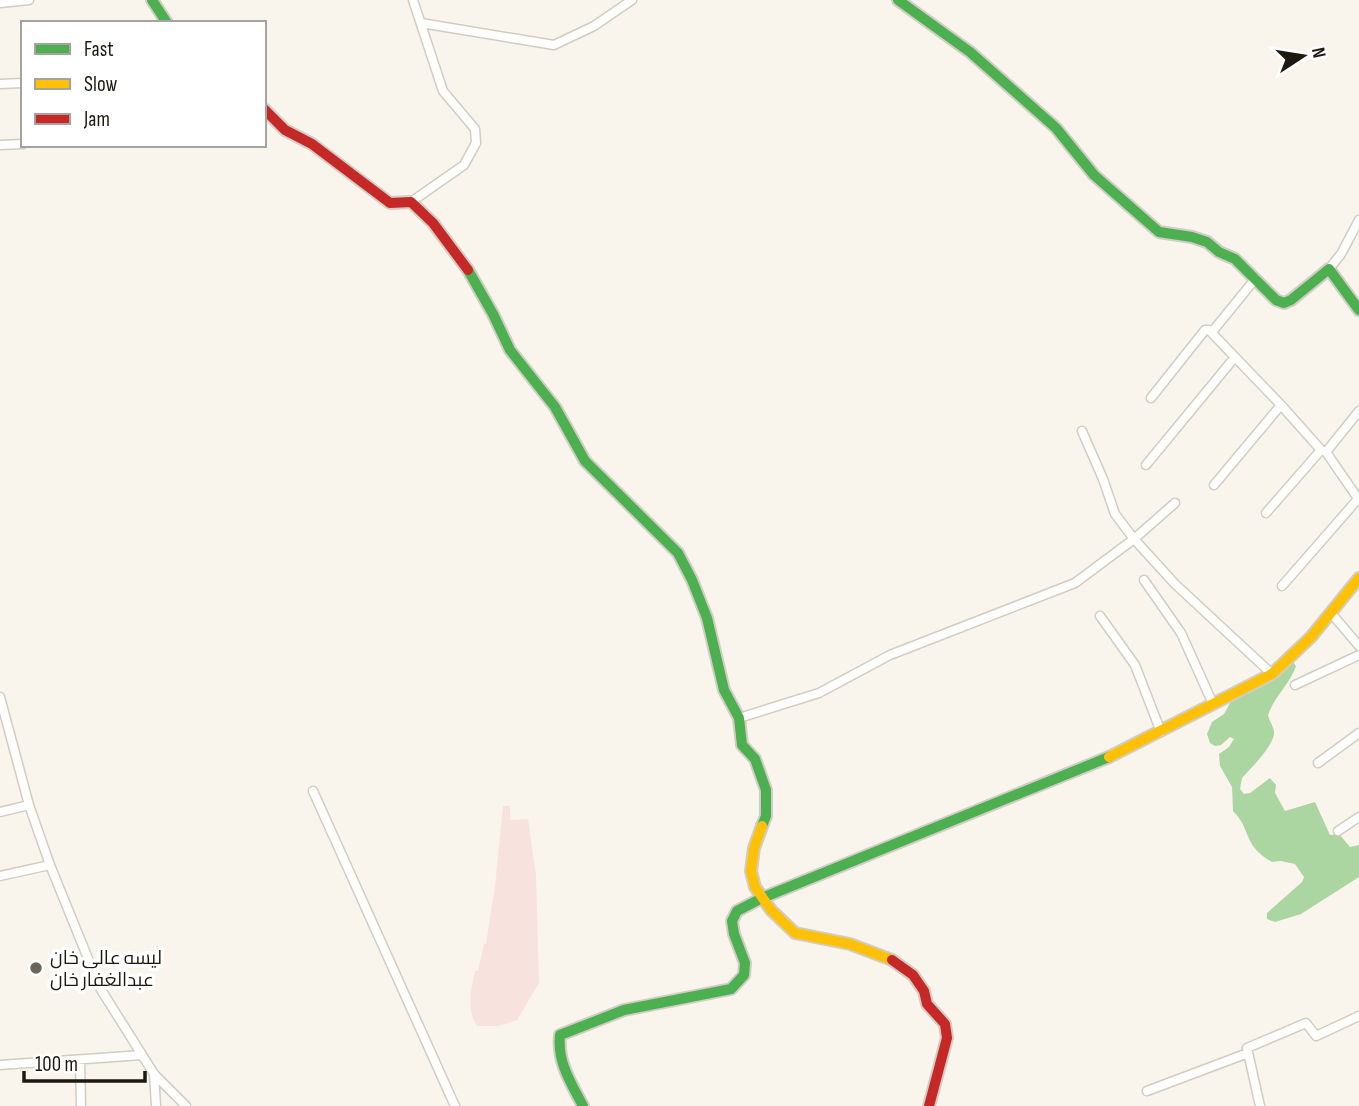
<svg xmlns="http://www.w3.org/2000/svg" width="1359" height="1106" font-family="'Sofia Sans Condensed',Cairo,sans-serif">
<rect width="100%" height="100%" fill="#f9f5ec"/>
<path fill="#f8e2dd" d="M503,806H510V820L528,819L536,875L539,983L517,1020L499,1026H477C466,1007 471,991 475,971H478L484,944H486L495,886Z"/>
<path fill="#abd6a2" d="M1293,662L1296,666C1290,684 1274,697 1268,715C1269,720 1273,726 1274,731C1276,744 1250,769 1242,778L1240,789L1244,794L1250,793L1270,778L1276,785L1275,793L1285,811L1315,802L1330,835L1339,834L1350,847L1359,845V877L1301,914L1275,922L1267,919V913L1302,882L1304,877L1295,864L1281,861L1272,862C1242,845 1252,830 1233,811L1232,787L1220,766L1219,754L1229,747L1234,739L1230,737L1221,745L1215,746L1210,743L1207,734L1212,722L1224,714L1230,703L1239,695Z"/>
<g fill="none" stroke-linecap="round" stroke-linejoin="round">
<defs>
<path id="street" d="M0,3L29,0
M421,23L554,45L594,26L632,0
M0,84L23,83
M0,145L23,144
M411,202L464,165L476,143L475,129L443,91L413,0
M1329,269L1341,254L1359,220
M1212,332L1256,278
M1151,398L1205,330H1209L1281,405L1321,450L1326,452L1359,500
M1082,431L1103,479L1115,514L1134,539L1175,584L1272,674
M1326,452L1359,411
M1146,465L1235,357
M1214,485L1281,405
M1266,513L1321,450
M1144,580L1181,633L1213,704
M1282,586L1358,499
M1331,613L1359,646
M1100,616L1135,665L1161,732
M1295,685L1359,655
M0,697L29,805L50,865L100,988L154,1074L186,1106
M739,718L819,693L890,655L1075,583L1134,539L1175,503
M1318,763L1359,733
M313,791L455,1106
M0,812L29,805
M1338,831L1359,817
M0,876L50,865
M80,1060L81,1106
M0,1065L142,1055
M154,1074L156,1106
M1147,1091L1248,1053
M1260,1106L1247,1048L1306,1023L1316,1036L1359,1016"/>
<path id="fast" d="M152,0L167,23
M898,0L970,52L1056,128L1094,175L1159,232L1192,237L1207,242L1219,252L1235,259L1276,300L1284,303L1291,300L1329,269L1359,310
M468,270L493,314L510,350L555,407L585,461L678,553L692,580L707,618L724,690L739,718L742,745L755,759L766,790V816L762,826
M583,1106C571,1083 557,1062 560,1035L624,1010L731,989L744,975L745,963L734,934L732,921L737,911L762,898L1109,757"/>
<path id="slow" d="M1109,757L1272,674L1311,637L1359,578
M762,826L754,848L751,871L755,887L771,910L795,933L850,944L892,960"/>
<path id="jam" d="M264,109L285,130L312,144L390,203L411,202L433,223L468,270
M892,960L913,975L924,991L927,1004L945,1024L947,1038L929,1106"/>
</defs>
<use href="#street" stroke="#d1cdc4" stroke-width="11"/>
<use href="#fast" stroke="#d1cdc4" stroke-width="14"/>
<use href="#slow" stroke="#d1cdc4" stroke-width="14"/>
<use href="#jam" stroke="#d1cdc4" stroke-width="14"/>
<use href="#street" stroke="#fefefc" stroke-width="8"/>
<use href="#fast" stroke="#4caf50" stroke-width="10"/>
<use href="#slow" stroke="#ffc107" stroke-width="10"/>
<use href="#jam" stroke="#c62828" stroke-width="10"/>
</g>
<circle fill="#6b665c" stroke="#fff" stroke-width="2.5" cx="36" cy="968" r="7"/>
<g text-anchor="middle" stroke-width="7" stroke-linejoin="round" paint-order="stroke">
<g font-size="19" fill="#1e190f" stroke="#fff" text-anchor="start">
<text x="50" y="964">لیسه عالی خان<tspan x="50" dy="22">عبدالغفار خان</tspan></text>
</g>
</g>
<rect x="21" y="21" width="245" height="126" fill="#ffffff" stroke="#a5a39f" stroke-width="2"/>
<rect x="35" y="44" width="35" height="10" fill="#4caf50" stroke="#a5a39f" stroke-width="2"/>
<text x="84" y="56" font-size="21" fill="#1e190f">Fast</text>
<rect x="35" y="79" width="35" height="10" fill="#ffc107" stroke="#a5a39f" stroke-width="2"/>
<text x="84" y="91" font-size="21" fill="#1e190f">Slow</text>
<rect x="35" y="114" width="35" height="10" fill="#c62828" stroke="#a5a39f" stroke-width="2"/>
<text x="84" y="126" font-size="21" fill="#1e190f">Jam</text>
<g transform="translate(1303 56) rotate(78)" stroke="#ffffff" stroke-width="5" paint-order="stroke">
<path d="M0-5L12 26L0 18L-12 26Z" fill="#1e190f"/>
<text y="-10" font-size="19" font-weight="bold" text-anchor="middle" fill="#1e190f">N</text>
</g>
<path d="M24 1071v10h121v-10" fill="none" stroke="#1e190f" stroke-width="3.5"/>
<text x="35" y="1071" font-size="21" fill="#1e190f" stroke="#ffffff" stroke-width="5" paint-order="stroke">100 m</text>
</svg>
